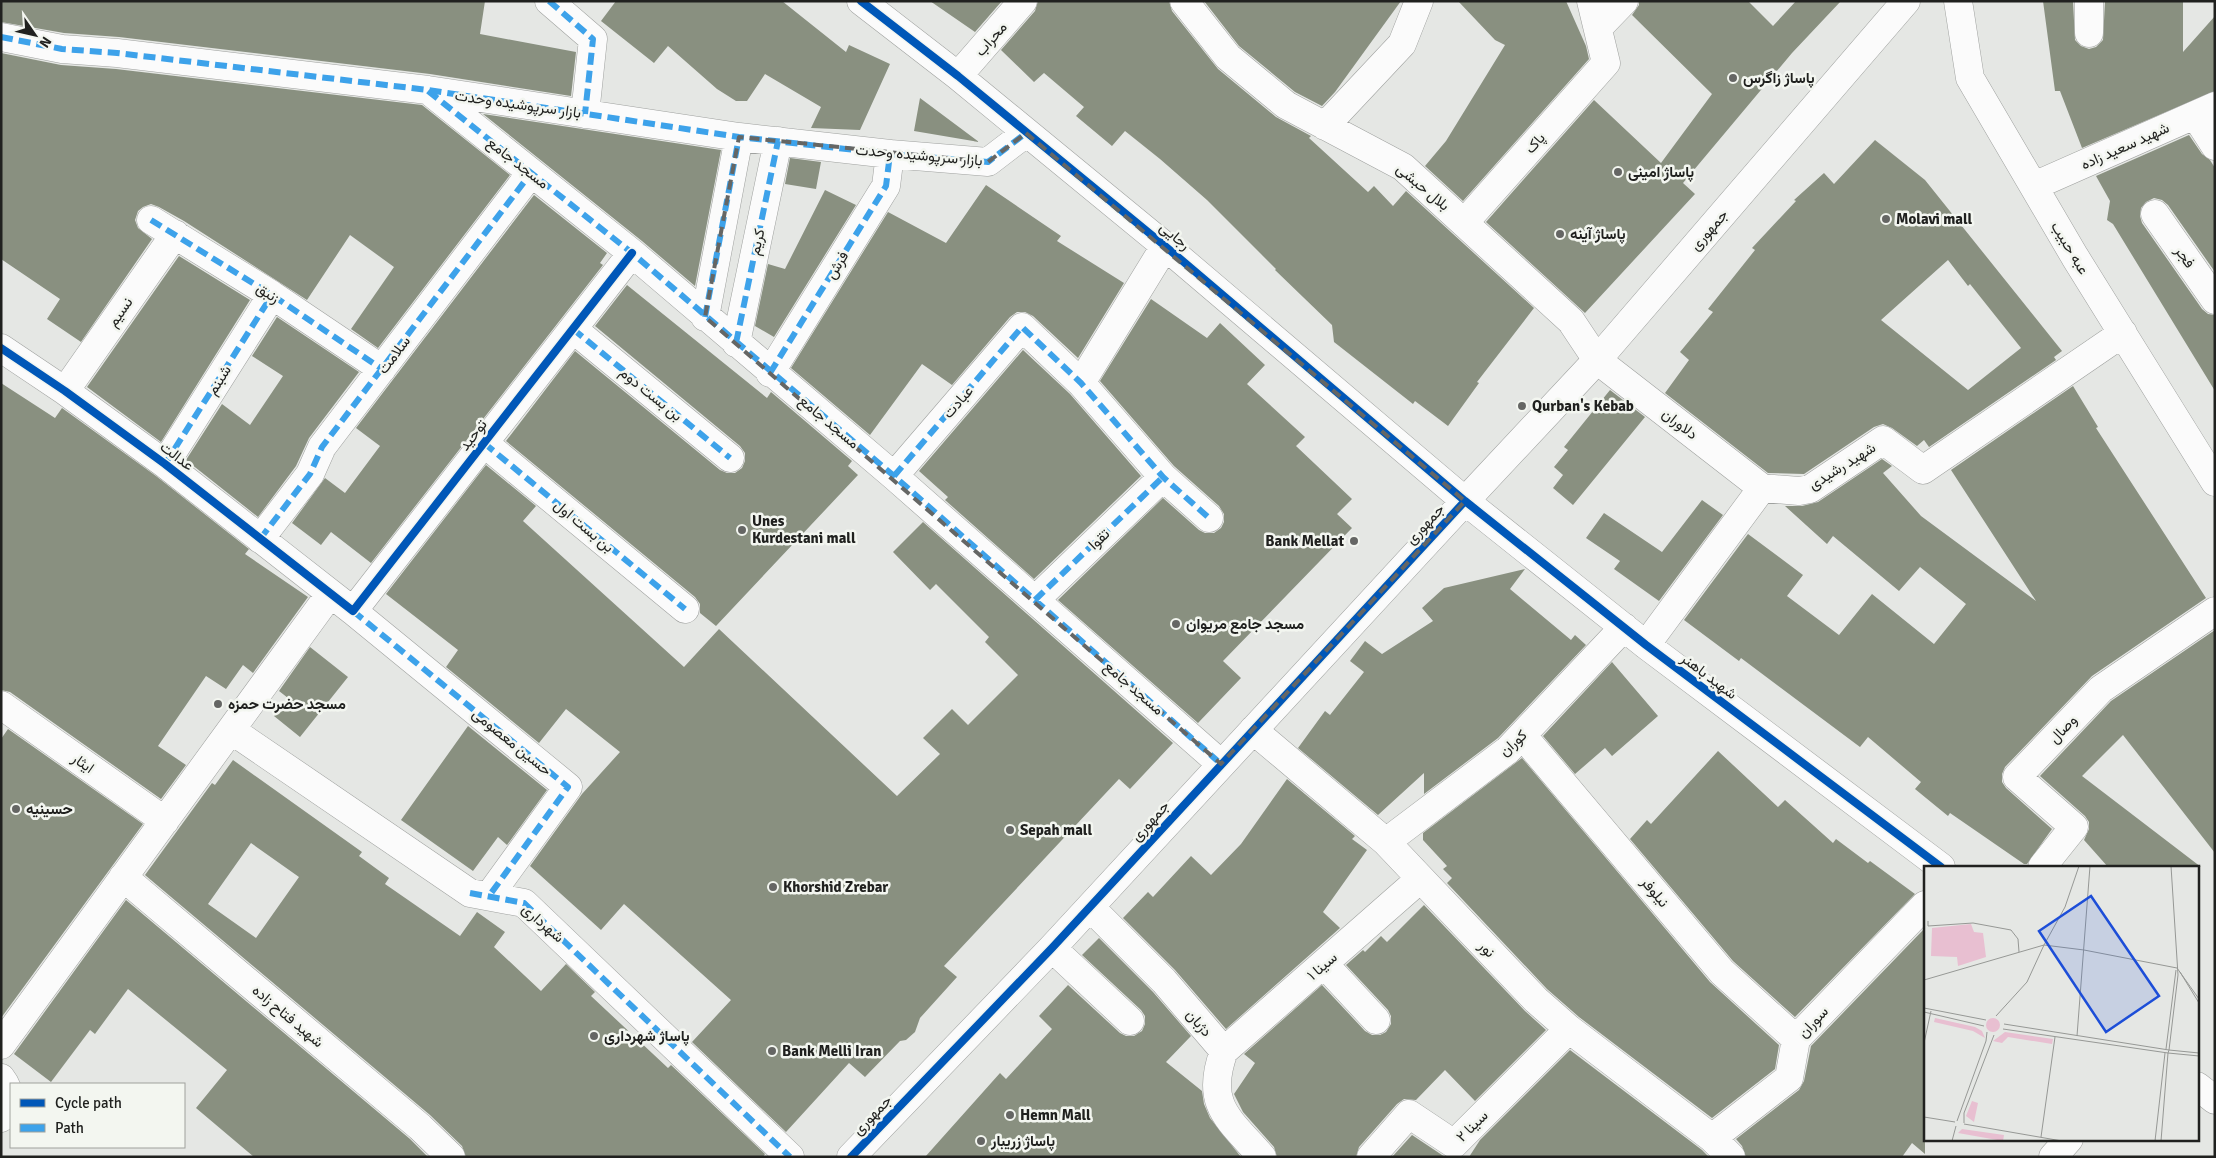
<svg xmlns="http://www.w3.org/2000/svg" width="2216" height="1158" font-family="Signika,Vazirmatn,sans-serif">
<rect width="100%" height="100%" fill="#e5e7e4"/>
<path fill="#899080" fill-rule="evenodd" d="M1,1H485L480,34L576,52L571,96L430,74L119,37L64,33L1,22Z
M616,1H782L846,52L849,45L890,64L860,130L811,128L821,107L765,74L747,101H736L717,89L668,46L654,63L601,21Z
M930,1H1002L975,32Z
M1038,1H1169L1172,11L1218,69L1276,117L1311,136L1309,138L1368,192L1374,186L1393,206L1406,191L1534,308L1477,382L1479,383L1448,426L1415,401L1413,404L1334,342L1332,325L1275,270L1276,269L1207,200L1160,159L1125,131L1112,146L1076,116L1084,107L1044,73L1034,82L1001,50L1035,11Z
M1204,1H1401L1335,92L1322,106L1295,92L1239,46Z
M1458,1H1566L1586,46L1589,59L1463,201L1425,166L1446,141L1505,45L1495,40Z
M1639,1H1748L1773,26L1796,1H1841L1792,53L1683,183L1695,194L1585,313L1486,222L1594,100L1661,163L1712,94L1632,15L1639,5Z
M2043,1H2073L2075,40L2081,46L2089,49L2096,47L2103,40L2105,1H2183V52L2215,16V91L2082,148L2060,91H2055Z
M1,53L61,65L116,69L422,105L510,175L378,348L351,329L394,267L350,235L307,300L184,221L159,207L151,204L143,207L138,211L135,220L138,228L152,239L81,342L47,319L60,299L1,259Z
M920,98L979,142L914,131Z
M483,114L721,150L695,286L642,241Z
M2189,135L2202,154L2210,160L2215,168V272L2168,205L2162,200L2154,198L2146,202L2141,208L2140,216L2142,223L2202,309L2208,314L2215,315V391L2113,224L2107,220L2110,201L2096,176Z
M1875,140L1925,180L2062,351L2054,357L2056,360L1929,447L1924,440L1917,446L1892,428L1883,424L1874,427L1804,474L1768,473L1665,393L1689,360L1680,352L1713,312L1708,309L1755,250L1752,248L1796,201L1794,200L1824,173L1834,184ZM1948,260L1968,286L1970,284L2021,348L1968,390L1881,320Z
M790,158L821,162L816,189L785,184Z
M986,185L1061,236L1057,241L1124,283L1078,358L1033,316L1025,312H1017L1010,317L952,385L922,364L870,435L791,368L888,212L946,243Z
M825,190L856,205L774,337L755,326L768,264L785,269Z
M534,195L607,253L600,263L603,265L371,563L331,532L321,545L292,523L325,478L345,493L380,446L356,428Z
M179,256L250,300L161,442L87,387Z
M627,285L767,398L771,392L852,461L848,466L858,475L716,626L700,613V604L695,597L506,441L575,351L720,470L727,473H735L742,468L745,461V453L740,446L595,326Z
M1151,299L1207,338L1220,323L1265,365L1247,384L1305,437L1296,446L1352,499L1337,514L1352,528L1223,661L1241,678L1198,723L1058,600L1163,498L1199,530L1205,533H1214L1221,528L1224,522V514L1219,506L1174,466L1100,381Z
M277,317L359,372L309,438L296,466L258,517L186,460L222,404L250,425L283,376L252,356Z
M1023,350L1070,394L1141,476L1034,579L945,500L948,497L919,471Z
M1,383L55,418L62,408L156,476L249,549L245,554L308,597L253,673L243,665L226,689L206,676L158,746L186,765L161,799L10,692L1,690Z
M2073,386L2098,427L2096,428L2206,598L2092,676L2005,767L2002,774V782L2006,788L2052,829L2027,864H2024L1950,813L1948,816L1915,789L1921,782L1868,737L1860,747L1741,658L1739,661L1684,620L1748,534L1803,575L1787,596L1839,635L1872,594L1934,644L1966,604L1920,567L1899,591L1833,536L1827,544L1785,506H1802L1818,502L1882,459L1892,466L1883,473L1921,516L2036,601L1951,470Z
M1610,390L1645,417L1573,505L1553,488L1563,475L1554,467L1568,450L1564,447Z
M486,465L536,506L523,521L684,667L719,629L897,796L940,754L923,738L952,709L968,725L1018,675L985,642L989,637L936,584L930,590L893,552L923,522L1173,743L1130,789L1119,779L944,966L957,977L920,1018L915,1032L906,1040L900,1041L865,1077L849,1063L786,1132L692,1042L731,1000L624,904L601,930L530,866L582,794L620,752L566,709L539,743L446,667L458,650L386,594Z
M1702,500L1723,515L1659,601L1614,569L1620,561L1586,538L1604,513L1662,552Z
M1525,569L1510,589L1571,640L1575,635L1586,645L1498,738L1424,794V773L1378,815L1298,748L1325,711L1330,715L1364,672L1350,661L1365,641L1382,654L1433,621L1422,608L1444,588Z
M2215,630V853L2123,735L2082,776L2201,867H2108L2084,840L2089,829V822L2085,816L2040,776L2111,701Z
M310,647L348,677L300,737L274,716L288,698L279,691Z
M1612,662L1658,716L1612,756L1605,748L1575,774L1543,736Z
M468,726L547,790L507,845L498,837L473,871L401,820Z
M8,729L143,824L1,1018V739Z
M1718,751L1778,807L1785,800L1833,843L1836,839L1868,863L1870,861L1915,894L1795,1017L1733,961L1630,839L1647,820L1651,824Z
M1522,758L1710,982L1779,1045L1775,1069L1712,1118L1579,1017L1547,989L1447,883L1452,878L1443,869L1447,866L1423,840V833Z
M233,760L362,852L359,856L389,878L385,884L460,936L477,912L505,932L494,947L541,991L566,964L595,992L591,996L668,1068L671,1065L765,1154L763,1157H466L462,1146L430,1115L145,875L212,783L215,785ZM251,843L299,877L256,938L208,904Z
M1287,779L1355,836L1352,839L1367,850L1323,912L1340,928L1226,1029L1175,970L1123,918L1148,892L1153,897L1191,856L1211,875L1241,844Z
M126,900L410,1139L428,1157H254L196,1108L227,1070L128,989L95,1034L90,1030L51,1082L14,1054Z
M1424,905L1525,1011L1546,1030L1475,1101L1445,1070L1416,1100L1404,1099L1397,1104L1359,1147L1356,1157H1277L1274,1147L1243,1112L1234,1094L1255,1063L1244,1054L1322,985L1365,1031L1372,1035H1380L1386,1032L1391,1024V1016L1388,1010L1346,965L1363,950L1365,952L1381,936L1387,942Z
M1925,928V1154L1912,1143L1902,1157H1746L1742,1146L1736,1139L1799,1090L1804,1081L1811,1046Z
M1099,938L1153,992L1191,1036L1166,1062L1202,1091L1204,1104L1210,1118L1241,1157H925L1000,1073L1006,1079L1052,1029L1039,1016L1068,985L1120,1033L1126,1036H1134L1142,1031L1145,1024V1016L1141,1010L1082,955Z
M1570,1050L1702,1150L1709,1157H1469L1480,1140Z
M1412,1135L1445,1157H1392Z"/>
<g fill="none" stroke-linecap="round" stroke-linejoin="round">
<defs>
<path id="minor" d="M549,1L593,39L585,114
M861,1L958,76L1165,246L1465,501L1646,645L1941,867
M1184,1L1228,57L1286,105L1403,167L1571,321L1597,360L1762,488
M1958,1L1970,78L2075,257L2215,482
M1598,28L1624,1
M2089,33V1
M1,37L62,49L117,53L428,90L739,137L890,154L988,162L1026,133
M958,76L1023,1
M428,90L632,253L894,476L1221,764
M2195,115L2215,146
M1325,126L1402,44L1419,1
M2034,186L2215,106
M2155,214L2215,300
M151,220L272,295L382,369
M1464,223L1606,63L1591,1
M705,317L739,137
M573,329L730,458
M736,343L778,141
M1,348L65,391L165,464L353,611L632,253
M770,373L886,186L890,154
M1081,383L1165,246
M65,391L175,234
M484,443L685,609
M165,464L272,295
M894,476L1022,327L1081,383L1163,477L1209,518
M1762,488L1799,491L1810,489L1883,440L1923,470L2123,333
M260,539L310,474L322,447L531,173
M1035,600L1163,477
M353,611L568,787L489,896
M1646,645L1762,488
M1,705L165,821
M231,730L470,893L524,903L790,1157
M1253,730L1386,842L1536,1000L1569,1029L1712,1138L1731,1157
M1523,736L1722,972L1796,1039
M1386,842L1508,750L1624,627
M2042,867L2074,827L2017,777L2101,689L2215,611
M123,877L420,1127L451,1157
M1090,907L1164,981L1224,1051C1204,1105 1229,1119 1262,1157
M1052,948L1130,1021
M1324,964L1376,1020
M1,1045L330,594
M1224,1051L1420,879
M1,1078C12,1092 10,1104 1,1118
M2197,1086L2215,1100
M1712,1138L1789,1078L1796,1039L1925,905
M851,1157L1052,948L1465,501
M1371,1157L1409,1114L1454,1144L1569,1029
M2053,1157L2069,1139"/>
<path id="major" d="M1465,501L1597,360L1906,1"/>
</defs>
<use href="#minor" stroke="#9fa19f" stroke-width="29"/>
<use href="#major" stroke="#9fa19f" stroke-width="29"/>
<use href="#minor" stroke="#fbfbfb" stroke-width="28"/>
<use href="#major" stroke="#fbfbfb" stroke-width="28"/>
<path stroke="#3da2ea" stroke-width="6" stroke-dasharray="12 6" stroke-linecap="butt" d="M549,1L593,39L585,114
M1,37L62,49L117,53L428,90L739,137L890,154L988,162L1026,133
M428,91L632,253L894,476L1221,764
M151,220L272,295L382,369
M705,317L739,137
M573,329L730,458
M736,343L778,141
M770,373L886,186L890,154
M484,443L685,609
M165,464L272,295
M894,476L1022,327L1081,383L1163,477L1209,518
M260,539L310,474L322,447L531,173
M1035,600L1163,477
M353,611L568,787L489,896
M470,893L524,903L790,1157"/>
<defs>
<path id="cycleway" d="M861,1L958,76L1165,246L1465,501L1646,645L1941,867
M1,348L65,391L165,464L353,611L632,253
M851,1157L1052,948L1465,501"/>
</defs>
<use href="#cycleway" stroke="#f3f6f0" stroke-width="11"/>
<use href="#cycleway" stroke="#0057b8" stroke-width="8"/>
</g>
<path fill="none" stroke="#656664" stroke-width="4" stroke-dasharray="10 6" stroke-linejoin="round" d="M1026,133L1465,501L1221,764L705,317L739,137L988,162Z"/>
<g fill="#656664" stroke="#f3f6f0" stroke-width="2">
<circle cx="1733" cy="78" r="5"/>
<circle cx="1618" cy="172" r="5"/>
<circle cx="1886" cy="219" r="5"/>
<circle cx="1560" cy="234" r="5"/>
<circle cx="1522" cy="406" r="5"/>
<circle cx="742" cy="530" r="5"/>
<circle cx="1354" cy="541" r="5"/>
<circle cx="1176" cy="624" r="5"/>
<circle cx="218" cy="704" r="5"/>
<circle cx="16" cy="809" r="5"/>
<circle cx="1010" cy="830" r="5"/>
<circle cx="773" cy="887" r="5"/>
<circle cx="594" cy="1036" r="5"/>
<circle cx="772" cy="1051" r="5"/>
<circle cx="1010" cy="1115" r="5"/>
<circle cx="981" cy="1141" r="5"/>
</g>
<g text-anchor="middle" stroke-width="5" stroke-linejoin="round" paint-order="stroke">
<g font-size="15" fill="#20211f" stroke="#f3f6f0">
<text transform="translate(991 39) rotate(-49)" y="5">محراب</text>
<text transform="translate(518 104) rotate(8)" y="5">بازار سرپوشیده وحدت</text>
<text transform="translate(1535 143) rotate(-48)" y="5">پاک</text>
<text transform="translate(2125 146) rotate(-24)" y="5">شهید سعید زاده</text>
<text transform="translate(919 155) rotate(5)" y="5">بازار سرپوشیده وحدت</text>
<text transform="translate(518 163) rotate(38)" y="5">مسجد جامع</text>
<text transform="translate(1423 187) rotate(40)" y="5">بلال حبشی</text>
<text transform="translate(1709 230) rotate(-49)" y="5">جمهوری</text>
<text transform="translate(1175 236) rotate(40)" y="5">رجایی</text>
<text transform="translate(757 242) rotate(-78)" y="5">کریم</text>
<text transform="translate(2070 248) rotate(59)" y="5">عبه حبیب</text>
<text transform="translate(2185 257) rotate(55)" y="5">فجر</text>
<text transform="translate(837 265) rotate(-58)" y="5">فرش</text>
<text transform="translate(268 293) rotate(33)" y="5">زنبق</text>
<text transform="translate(120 312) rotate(-55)" y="5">نسیم</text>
<text transform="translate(394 355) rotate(-53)" y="5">سلامت</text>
<text transform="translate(219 380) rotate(-58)" y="5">شبنم</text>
<text transform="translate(651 394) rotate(39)" y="5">بن بست دوم</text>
<text transform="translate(958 402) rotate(-49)" y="5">عبادت</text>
<text transform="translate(829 422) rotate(40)" y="5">مسجد جامع</text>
<text transform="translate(1680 424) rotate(38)" y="5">دلاوران</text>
<text transform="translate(473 435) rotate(-52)" y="5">توحید</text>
<text transform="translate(177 456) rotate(37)" y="5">عدالت</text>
<text transform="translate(1842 466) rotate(-32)" y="5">شهید رشیدی</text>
<text transform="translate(1425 524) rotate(-47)" y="5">جمهوری</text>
<text transform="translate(584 526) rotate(40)" y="5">بن بست اول</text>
<text transform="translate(1099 539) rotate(-44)" y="5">تقوا</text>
<text transform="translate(1709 676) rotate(37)" y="5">شهید باهنر</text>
<text transform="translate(1134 688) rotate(41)" y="5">مسجد جامع</text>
<text transform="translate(2063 729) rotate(-46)" y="5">وصال</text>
<text transform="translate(512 742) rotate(39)" y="5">حسین معصومی</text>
<text transform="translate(1513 743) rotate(-42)" y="5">کوران</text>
<text transform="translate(83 763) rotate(35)" y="5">ایثار</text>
<text transform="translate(1150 821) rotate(-48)" y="5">جمهوری</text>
<text transform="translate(1655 892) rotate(50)" y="5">نیلوفر</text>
<text transform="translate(543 923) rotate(41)" y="5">شهرداری</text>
<text transform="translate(1487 949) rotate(46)" y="5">نور</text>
<text transform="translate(1322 966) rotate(-41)" y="5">سینا ۱</text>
<text transform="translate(288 1016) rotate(40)" y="5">شهید فتاح زاده</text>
<text transform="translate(1813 1022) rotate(-47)" y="5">سوران</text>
<text transform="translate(1199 1023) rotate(49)" y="5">دژبان</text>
<text transform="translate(872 1115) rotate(-46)" y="5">جمهوری</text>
<text transform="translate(1472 1126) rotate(-45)" y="5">سینا ۲</text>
</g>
<g font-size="15" font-weight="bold" fill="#20211f" stroke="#f3f6f0" text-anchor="start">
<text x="1743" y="83">پاساژ زاگرس</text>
<text x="1628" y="177">پاساژ امینی</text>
<text x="1896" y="224">Molavi mall</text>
<text x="1570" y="239">پاساژ آینه</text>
<text x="1532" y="411">Qurban's Kebab</text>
<text x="752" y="526">Unes<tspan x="752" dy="17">Kurdestani mall</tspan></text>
<text x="1344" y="546" text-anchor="end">Bank Mellat</text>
<text x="1186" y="629">مسجد جامع مریوان</text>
<text x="228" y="709">مسجد حضرت حمزه</text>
<text x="26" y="814">حسینیه</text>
<text x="1020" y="835">Sepah mall</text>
<text x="783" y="892">Khorshid Zrebar</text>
<text x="604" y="1041">پاساژ شهرداری</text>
<text x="782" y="1056">Bank Melli Iran</text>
<text x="1020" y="1120">Hemn Mall</text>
<text x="991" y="1146">پاساژ زریبار</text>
</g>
</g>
<g transform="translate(1924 866)">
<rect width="275" height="275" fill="#e5e7e4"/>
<path d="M47,58L50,66L59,67L62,91L34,100L33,91L7,90L8,62ZM11,152L51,161L58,165L61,172L49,165L10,156ZM62 159a7 7 0 1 1 14 0a7 7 0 1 1-14 0ZM81,166L129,173L128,178L84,171L78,177L69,175ZM48,235L54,237L50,256L42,250ZM38,263L80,269L79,275L34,267Z" fill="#e8bfd1"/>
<path fill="none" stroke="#969895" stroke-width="1" d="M247,0L254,109L245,184L275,187M4,55V60L49,57L87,64L94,73L95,86M120,79L141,41L155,0M160,84L253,102L275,133M256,106L275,137M0,114L120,79L160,84M0,142L62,154M0,146L60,160M72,150L103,116L120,79M79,163L244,187L245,184L80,158M153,170L166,0M0,177L7,145M242,183L252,104M0,251L31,256M33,255L62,175L63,166M40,257V247L70,169M40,258L138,275M117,271L131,171M28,275L32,260M231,275L241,187M237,275L244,187L275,190"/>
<path fill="#1d4ed8" fill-opacity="0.15" stroke="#1d4ed8" stroke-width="2.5" d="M167,30L235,130L182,166L115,65Z"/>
<rect width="275" height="275" fill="none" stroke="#20211f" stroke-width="2.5"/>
</g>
<rect width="2216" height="1158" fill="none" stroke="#20211f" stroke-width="5"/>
<rect x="10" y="1083" width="175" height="65" fill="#f3f6f0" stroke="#9fa19c"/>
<rect x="20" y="1099" width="25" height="8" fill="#0057b8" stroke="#9fa19c"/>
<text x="55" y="1108" font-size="15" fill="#20211f">Cycle path</text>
<rect x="20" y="1124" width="25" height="8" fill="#3da2ea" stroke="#9fa19c"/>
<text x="55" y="1133" font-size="15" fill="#20211f">Path</text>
<g transform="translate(35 35) rotate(124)" stroke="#f3f6f0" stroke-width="4" paint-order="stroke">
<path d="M0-4L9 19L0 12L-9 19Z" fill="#20211f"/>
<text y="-8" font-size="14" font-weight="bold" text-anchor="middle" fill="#20211f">N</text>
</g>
</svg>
